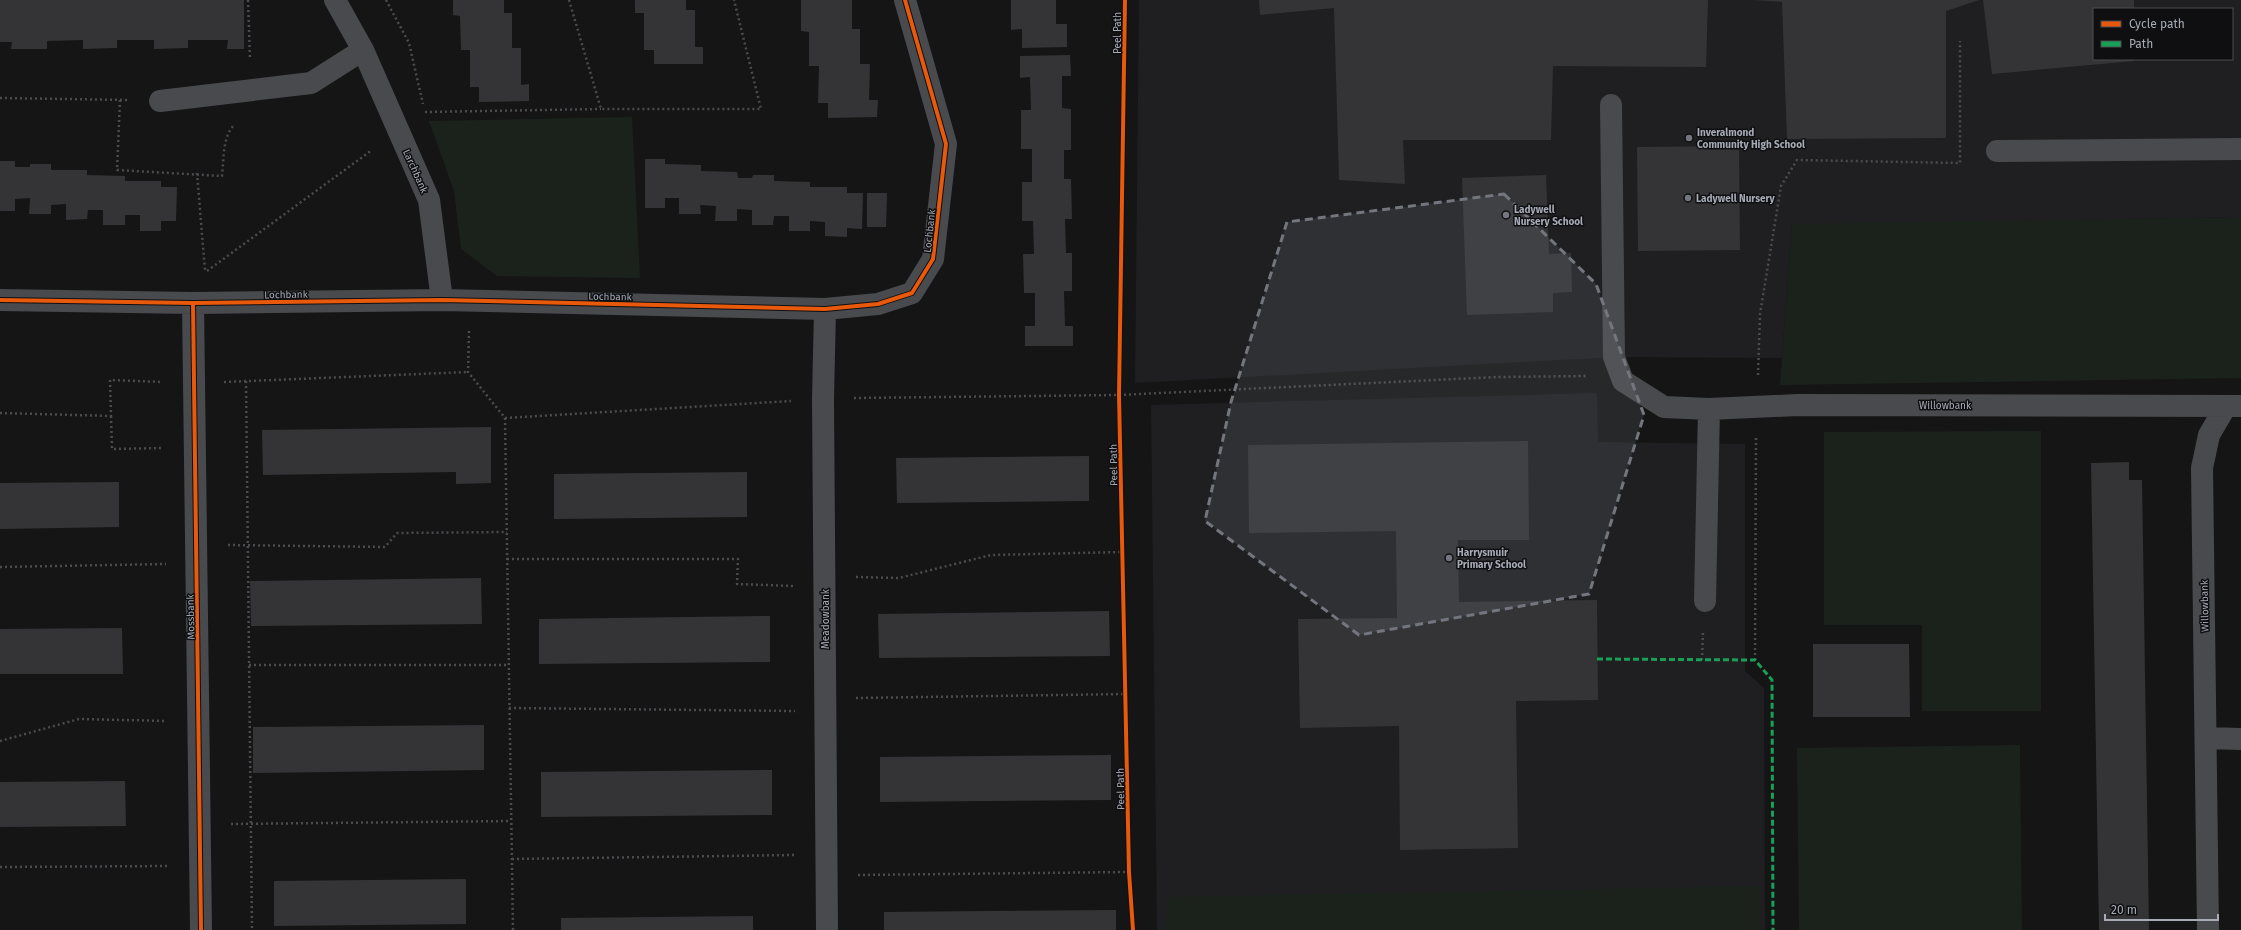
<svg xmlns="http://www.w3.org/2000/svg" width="2241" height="930" font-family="'Fira Sans',sans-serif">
<rect width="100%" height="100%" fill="#151515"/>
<path fill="#1f1f21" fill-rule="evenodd" d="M1139,0H2241V217L1792,225L1782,358L1614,357L1135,383ZM2094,9H2232V59H2094Z
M1597,393L1598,442L1745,444V671L1764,688L1765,930H1157L1151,405Z"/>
<path fill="#1b221c" d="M632,117L640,278L497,276L461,249L454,191L429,121Z
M2241,217V378L1780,385L1792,224Z
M2041,431V711H1922V625H1824V432Z
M2020,745L2022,930H1799L1797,748Z
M1759,886V930H1166L1167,897Z"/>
<path fill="#343436" d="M0,0H244V49H227L228,40H188V48L154,49V40H117V48L83,49V40L47,41V49H11L12,42H0Z
M453,0H504V13H512V48H521V85L529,84V101L479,102V87H470V50H461L460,16L453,15Z
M635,0H686V10H695V47H703V64H654V50H644V13H635Z
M801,0H852V29H860V64H870L869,100H878L877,117L828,118V103H818L819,66H809V32L801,31Z
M1011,0H1056V24H1067V47L1022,48V29L1011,30Z
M1259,0H1708L1706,67L1553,66L1551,140H1403L1405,184L1339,180L1334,8L1260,15Z
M1753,0H1979L1946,11V138L1787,139L1782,2Z
M1983,0H2134V9H2094V59H2134V61L1992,74Z
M1070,55L1071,76H1062V108L1071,109V150H1064V179H1071L1072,219H1065L1066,253H1072V291H1064L1065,326H1073V346H1025V326H1035V293H1024L1023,254H1034L1033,221H1022V182H1032V149H1021V110H1031L1030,77L1020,78V56Z
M1739,146L1740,250L1638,251L1637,147Z
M645,159H665V164L701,165V171L737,172L738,178H752L753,175H774V181L810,182V187H847V193H863L862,229L847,228V237L825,236V222L810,221V231H789V216H774L773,225H752V210L737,209V221H715L716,206L700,205L701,214H679V198H665V208H645Z
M0,161H15V167H30V164H51V170H87V175L125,176V181H161V187H177L176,221H161V231H140V215H125V225H103V210H88L87,219L66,220V204L51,205V214H29L30,198L15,199V211H0Z
M1546,175L1549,254L1571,253L1572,292L1553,293V312L1467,315L1462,178Z
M867,193H887L886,227H867Z
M491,427V483L456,484V472L263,475L262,430Z
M1528,441L1529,540H1458L1459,602L1597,600L1598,700L1516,701L1518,848L1400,850L1399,726L1300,728L1298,619L1397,618L1396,531L1249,533L1248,445Z
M1089,456V501L897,503L896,458Z
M2129,462V480H2142L2149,930H2099L2091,463Z
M747,472V517L554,519V474Z
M119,482V527L0,529V483Z
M481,578L482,624L251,626L250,581Z
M1109,611L1110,656L879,658L878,614Z
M770,616V662L539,664V619Z
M122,628L123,674H0V629Z
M1813,644H1909L1910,717H1813Z
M484,725V770L253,773V727Z
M1111,755V800L880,802V757Z
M772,770V815L541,817V772Z
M125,781L126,826L0,827V782Z
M466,879V924L274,926V881Z
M1116,910V930H884V912Z
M753,916V930H561V918Z"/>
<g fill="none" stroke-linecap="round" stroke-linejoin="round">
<path stroke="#4b4c50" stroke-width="2.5" stroke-dasharray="2 3" stroke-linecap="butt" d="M248,0L250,59
M386,0L409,43L423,104
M569,0L601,109H761L734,0
M0,98L129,100
M120,100L117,170L222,176C224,160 222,136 235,124
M425,112L601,109
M197,173L205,271
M207,271L372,150
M469,331L468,372L505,418L513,930
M1758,375L1760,314L1781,186L1797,160L1960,163V41
M246,381L252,930
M224,382L468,372
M854,398L1119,395L1498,377L1587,376
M0,413L111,416L110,380L163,382
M111,416L112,449L164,448
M505,418L791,401
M228,545L385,547L397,533L507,532
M507,559H738L737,584L793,586
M0,567L166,564
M856,577L899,578L991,555L1122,552
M1702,660L1703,631
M1755,660L1756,438
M249,665H509
M856,698L1126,694
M509,708L795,711
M0,741L79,719L167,721
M231,824L511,821
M512,859L795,855
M0,867L169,866
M858,875L1129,872"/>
<path stroke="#494a4e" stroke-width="22" d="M335,0L363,50L429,200L442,300
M160,101L311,83L363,50
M1611,105L1614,357L1623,381L1664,407L1709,409L1798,405L2241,406
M1997,151L2241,149
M0,300L193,303L442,300L825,309L878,304L912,293L933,259L946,144L905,0
M193,303L201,930
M825,309L823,399L827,930
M1705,601L1709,409
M2206,738L2241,739
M2208,930L2202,468L2209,435L2226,406"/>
<path stroke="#1a9f57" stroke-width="3" stroke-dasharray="6 3" stroke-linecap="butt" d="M1597,659L1755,660L1772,680L1773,930"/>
<defs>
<path id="cycleway" d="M1125,0L1119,395L1129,872L1133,930
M0,300L193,303L442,300L825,309L878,304L912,293L933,259L946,144L905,0
M193,303L201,930"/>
</defs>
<use href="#cycleway" stroke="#0f0f11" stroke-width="6"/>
<use href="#cycleway" stroke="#e8590c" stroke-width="4"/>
</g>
<path fill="#73767e" fill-opacity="0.2" stroke="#73767e" stroke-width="3" stroke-dasharray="8 5" stroke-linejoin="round" d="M1504,194L1596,284L1644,415L1589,594L1359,635L1205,521L1231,402L1287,222Z"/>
<g fill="#73767e" stroke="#0f0f11" stroke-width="1.5">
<circle cx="1689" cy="138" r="4"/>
<circle cx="1688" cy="198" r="4"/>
<circle cx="1506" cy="215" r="4"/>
<circle cx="1449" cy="558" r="4"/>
</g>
<g text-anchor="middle" stroke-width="3" stroke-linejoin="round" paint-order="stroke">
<g font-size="10" fill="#a6abb6" stroke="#0f0f11">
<text transform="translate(1117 33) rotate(-90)" y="4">Peel Path</text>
<text transform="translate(416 171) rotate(66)" y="4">Larchbank</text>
<text transform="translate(929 231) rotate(-84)" y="4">Lochbank</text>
<text transform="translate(286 294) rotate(-1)" y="4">Lochbank</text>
<text transform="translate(610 296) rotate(1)" y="4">Lochbank</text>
<text x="1945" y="409">Willowbank</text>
<text transform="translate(1113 465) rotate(-91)" y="4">Peel Path</text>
<text transform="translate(2204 606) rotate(-91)" y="4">Willowbank</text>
<text transform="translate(190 617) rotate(-91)" y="4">Mossbank</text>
<text transform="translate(825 619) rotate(-90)" y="4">Meadowbank</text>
<text transform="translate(1120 789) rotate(-91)" y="4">Peel Path</text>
</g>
<g font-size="10" font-weight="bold" fill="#a6abb6" stroke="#0f0f11" text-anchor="start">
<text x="1697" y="136">Inveralmond<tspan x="1697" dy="12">Community High School</tspan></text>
<text x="1696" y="202">Ladywell Nursery</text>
<text x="1514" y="213">Ladywell<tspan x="1514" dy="12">Nursery School</tspan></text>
<text x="1457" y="556">Harrysmuir<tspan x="1457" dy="12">Primary School</tspan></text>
</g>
</g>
<rect x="2093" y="8" width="140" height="52" fill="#0f0f11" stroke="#4b4d53"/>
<rect x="2101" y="21" width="20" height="6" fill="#e8590c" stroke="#4b4d53"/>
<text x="2129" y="28" font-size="12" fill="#a6abb6">Cycle path</text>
<rect x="2101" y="41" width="20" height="6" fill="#1a9f57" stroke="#4b4d53"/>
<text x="2129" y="48" font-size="12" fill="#a6abb6">Path</text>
<path d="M2105 914v6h113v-6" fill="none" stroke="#a6abb6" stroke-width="2"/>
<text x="2111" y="914" font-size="12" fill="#a6abb6" stroke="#0f0f11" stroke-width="3" paint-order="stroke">20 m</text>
</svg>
